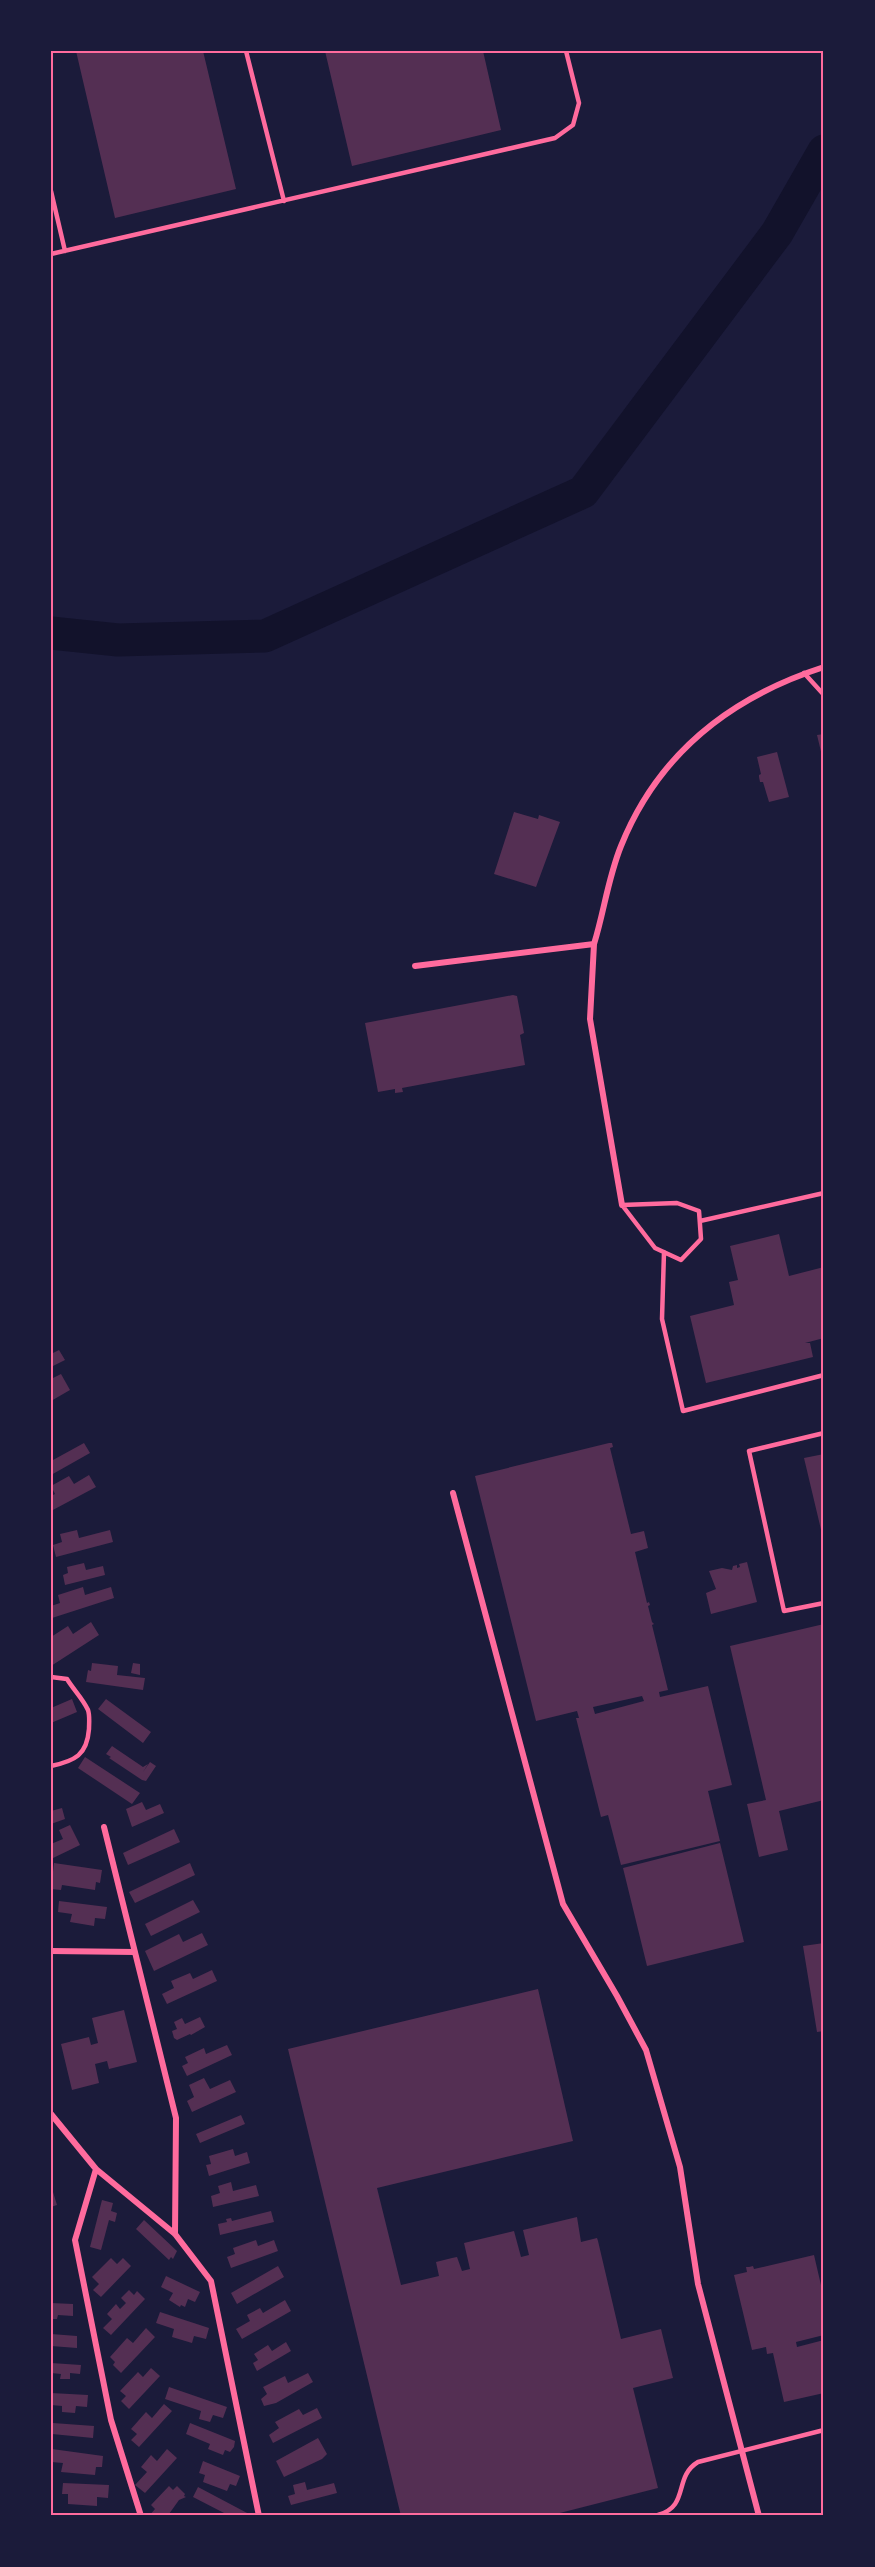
<svg xmlns="http://www.w3.org/2000/svg" width="875" height="2567" font-family="Karla,sans-serif">
<rect width="100%" height="100%" fill="#1b1b3a"/>
<g fill="none" stroke-linecap="round" stroke-linejoin="round">
<path stroke="#12122b" stroke-width="33" d="M51,633L118,640L265,636L583,492L777,233L824,151"/>
</g>
<path fill="#542f53" fill-rule="evenodd" d="M76,51H203L236,189L115,218Z
M325,51H483L501,130L352,166Z
M824,734V760H823L817,735Z
M777,752L789,797L769,802L763,782H760L759,777V775L761,774L757,757Z
M514,812L538,819L539,815L560,822L536,887L494,874Z
M513,995L517,996L524,1033L520,1035L525,1065L402,1088L403,1092L395,1093V1089L378,1092L365,1023Z
M779,1234L789,1276L824,1267V1338L805,1343H810L813,1357L706,1383L690,1316L734,1305L729,1282L738,1280L730,1246Z
M59,1350L65,1360L51,1367V1354Z
M61,1374L70,1390L51,1401V1379Z
M84,1443L90,1453L51,1475V1456L53,1460Z
M609,1443H612L613,1447L610,1448L631,1534L644,1531L648,1548L635,1552L647,1603L649,1602L650,1605L648,1606L652,1622L654,1624L652,1625L668,1690L659,1692L660,1697L708,1686L732,1785L708,1791L720,1841L621,1865L608,1815L601,1817L576,1718H579L577,1711L536,1721L475,1476ZM642,1696L644,1701L595,1714L593,1707Z
M824,1454V1538H823L804,1458Z
M89,1475L96,1487L51,1511V1496L55,1494L51,1486L69,1476L74,1484Z
M77,1530L79,1538L110,1530L113,1542L56,1557L53,1545L62,1542L60,1534Z
M747,1562L757,1602L711,1614L706,1593L716,1589L709,1571L722,1568L732,1570L733,1566L737,1565V1568L740,1567L739,1564Z
M84,1563L86,1570L103,1566L105,1575L65,1585L63,1575L68,1573L67,1567Z
M83,1587L85,1595L111,1587L114,1598L52,1618L51,1606L60,1603L58,1595Z
M91,1622L99,1635L51,1666V1637L68,1626L73,1634Z
M824,1624V1800L779,1811L788,1850L759,1857L747,1804L766,1800L730,1646Z
M92,1663L118,1666L117,1675L145,1678L143,1690L86,1682L88,1670L91,1671Z
M133,1663L140,1664V1675L131,1673Z
M72,1699L77,1712L51,1723V1708Z
M106,1699L151,1732L143,1743L98,1709Z
M112,1746L143,1767L148,1764L143,1772L150,1762L156,1766L146,1781L142,1780L109,1758L111,1757L106,1754Z
M85,1757L140,1793L132,1804L78,1768Z
M142,1802L146,1810L160,1804L164,1813L132,1827L126,1809Z
M62,1808L65,1819L51,1824V1811Z
M70,1825L80,1845L51,1859V1844L63,1839L59,1830Z
M174,1829L180,1842L128,1865L123,1853Z
M720,1843L744,1942L647,1966L623,1868Z
M54,1863L102,1870L100,1883L96,1882L95,1890L62,1885L61,1890L51,1889Z
M190,1863L195,1875L135,1903L129,1892Z
M193,1900L200,1912L151,1936L145,1924Z
M59,1901L107,1907L105,1919L95,1918L94,1926L70,1922L72,1914L58,1912Z
M202,1933L208,1945L154,1971L145,1951L179,1934L183,1942Z
M824,1943V2031L817,2032L803,1946Z
M212,1970L217,1981L167,2004L162,1994L174,1988L171,1981L190,1973L193,1979Z
M538,1989L573,2141L377,2188L401,2285L439,2276L436,2262L452,2258L457,2257L462,2271L470,2269L464,2243L514,2231L521,2257L529,2255L523,2230L577,2217L581,2242L597,2238L598,2241L621,2339L661,2329L673,2378L633,2388L658,2488L548,2516H401L288,2049Z
M124,2010L137,2062L109,2069L107,2061L95,2064L99,2083L72,2090L61,2044L89,2037L91,2045L98,2043L92,2018Z
M200,2017L205,2027L191,2035L190,2034L177,2040L174,2038L172,2031L177,2029L174,2022L182,2018L185,2024Z
M227,2045L232,2055L187,2076L182,2066L188,2063L185,2057L204,2048L206,2054Z
M204,2078L210,2089L230,2080L236,2092L192,2112L187,2101L194,2097L189,2085Z
M241,2115L245,2124L200,2143L196,2134Z
M233,2149L235,2156L247,2152L250,2163L209,2176L206,2165L211,2164L209,2156Z
M231,2182L233,2191L256,2185L259,2196L213,2207L211,2196L220,2193L218,2186Z
M53,2192L57,2205L51,2207V2193Z
M102,2200L113,2203L111,2211L117,2213L115,2222L109,2220L101,2250L90,2247Z
M271,2211L274,2222L220,2235L218,2224L227,2222L226,2219L231,2218L232,2221Z
M144,2220L177,2251L173,2259L171,2257L169,2260L136,2229Z
M256,2240L258,2246L274,2240L278,2251L231,2268L227,2257L235,2254L233,2248Z
M814,2255L824,2298V2335L796,2342L797,2347L824,2340V2393L784,2402L773,2353L767,2354L766,2347L752,2350L734,2275L747,2272L746,2267H749L753,2266L754,2269Z
M111,2258L117,2264L123,2258L131,2266L101,2297L93,2290L99,2284L92,2277Z
M278,2266L284,2277L237,2304L231,2293Z
M166,2276L200,2292L195,2302L188,2299L185,2307L181,2305L180,2307L169,2300L173,2293L161,2287Z
M129,2290L134,2295L137,2291L145,2299L111,2335L103,2328L112,2319L107,2314L116,2304L120,2309L126,2303L121,2298Z
M285,2300L291,2311L242,2339L236,2329L250,2321L247,2315L260,2308L263,2313Z
M51,2303L73,2304V2316L58,2315L57,2319H51Z
M160,2312L209,2328L206,2339L194,2336L192,2343L172,2337L174,2329L156,2323Z
M146,2328L155,2337L121,2373L113,2365L115,2362L110,2357L127,2338L133,2343Z
M51,2334L77,2336V2348L51,2346Z
M286,2342L291,2351L257,2371L253,2363L258,2360L254,2354L268,2345L272,2351Z
M51,2363L81,2365L80,2374L70,2373V2379H60L61,2374L51,2373Z
M151,2368L160,2376L129,2409L121,2401L126,2396L120,2391L138,2372L143,2377Z
M308,2373L313,2382L276,2403L264,2406L261,2399L267,2394L263,2387L285,2376L288,2383Z
M169,2387L227,2407L223,2418L213,2415L210,2422L199,2419L201,2411L165,2399Z
M51,2393L88,2395L87,2407L76,2406L75,2413L62,2412V2406L51,2405Z
M164,2404L172,2411L139,2447L131,2440L137,2434L131,2429L146,2412L152,2418Z
M317,2408L322,2418L273,2443L269,2435L279,2428L275,2422L299,2409L303,2415Z
M53,2423L94,2426L93,2438L52,2434Z
M190,2423L235,2441L234,2447L230,2452L225,2450L223,2455L208,2449L210,2444L186,2434Z
M318,2438L327,2454L322,2459L284,2477L276,2461Z
M52,2449L103,2456L102,2467H96L95,2475L61,2472L63,2463L51,2462Z
M167,2449L177,2458L145,2493L135,2485L147,2472L141,2467L151,2455L157,2461Z
M203,2461L240,2476L236,2486L230,2484L227,2491L203,2482L205,2475L199,2473Z
M305,2482L307,2490L334,2483L337,2493L291,2505L288,2496L295,2494L293,2485Z
M63,2483L109,2485L108,2498L97,2497V2506L68,2504V2494H62Z
M169,2486L173,2490L177,2486L185,2494L184,2496L186,2497L179,2500L169,2514L149,2516L155,2509L151,2505Z
M198,2487L249,2514L248,2516H222L224,2513L193,2497Z
M68,2513L121,2514V2516H68Z"/>
<g fill="none" stroke-linecap="round" stroke-linejoin="round">
<path stroke="#ff6b9d" stroke-width="4.5" d="M246,51L284,201
M51,191L65,251
M51,254L555,138L573,125L579,103L566,51
M804,673L824,695
M677,1203L699,1211L701,1239L681,1260L655,1248L622,1205Z
M700,1221L824,1193
M664,1252L662,1319L683,1411L824,1375
M824,1433L749,1451L784,1611L824,1603
M51,1677L67,1679C73,1689 83,1699 88,1710C90,1716 89,1723 89,1729C87,1755 75,1761 51,1766
M658,2515C690,2506 673,2477 698,2462L824,2430"/>
<path stroke="#ff6b9d" stroke-width="6" d="M594,944L590,1019L622,1205
M415,966L594,944C604,912 608,878 621,846C658,754 731,697 824,667
M453,1493L563,1904L617,1996L646,2050L680,2167L698,2284L759,2516
M104,1827L176,2118L175,2234
M51,1951L135,1952
M51,2114L96,2169L175,2234L211,2281L259,2516
M96,2169L75,2240L111,2420L141,2516"/>
</g>
<rect width="875" height="2567" fill="none" stroke="#1b1b3a" stroke-width="105"/>
<rect x="52" y="52" width="770" height="2462" fill="none" stroke="#ff6b9d" stroke-width="2"/>
</svg>
